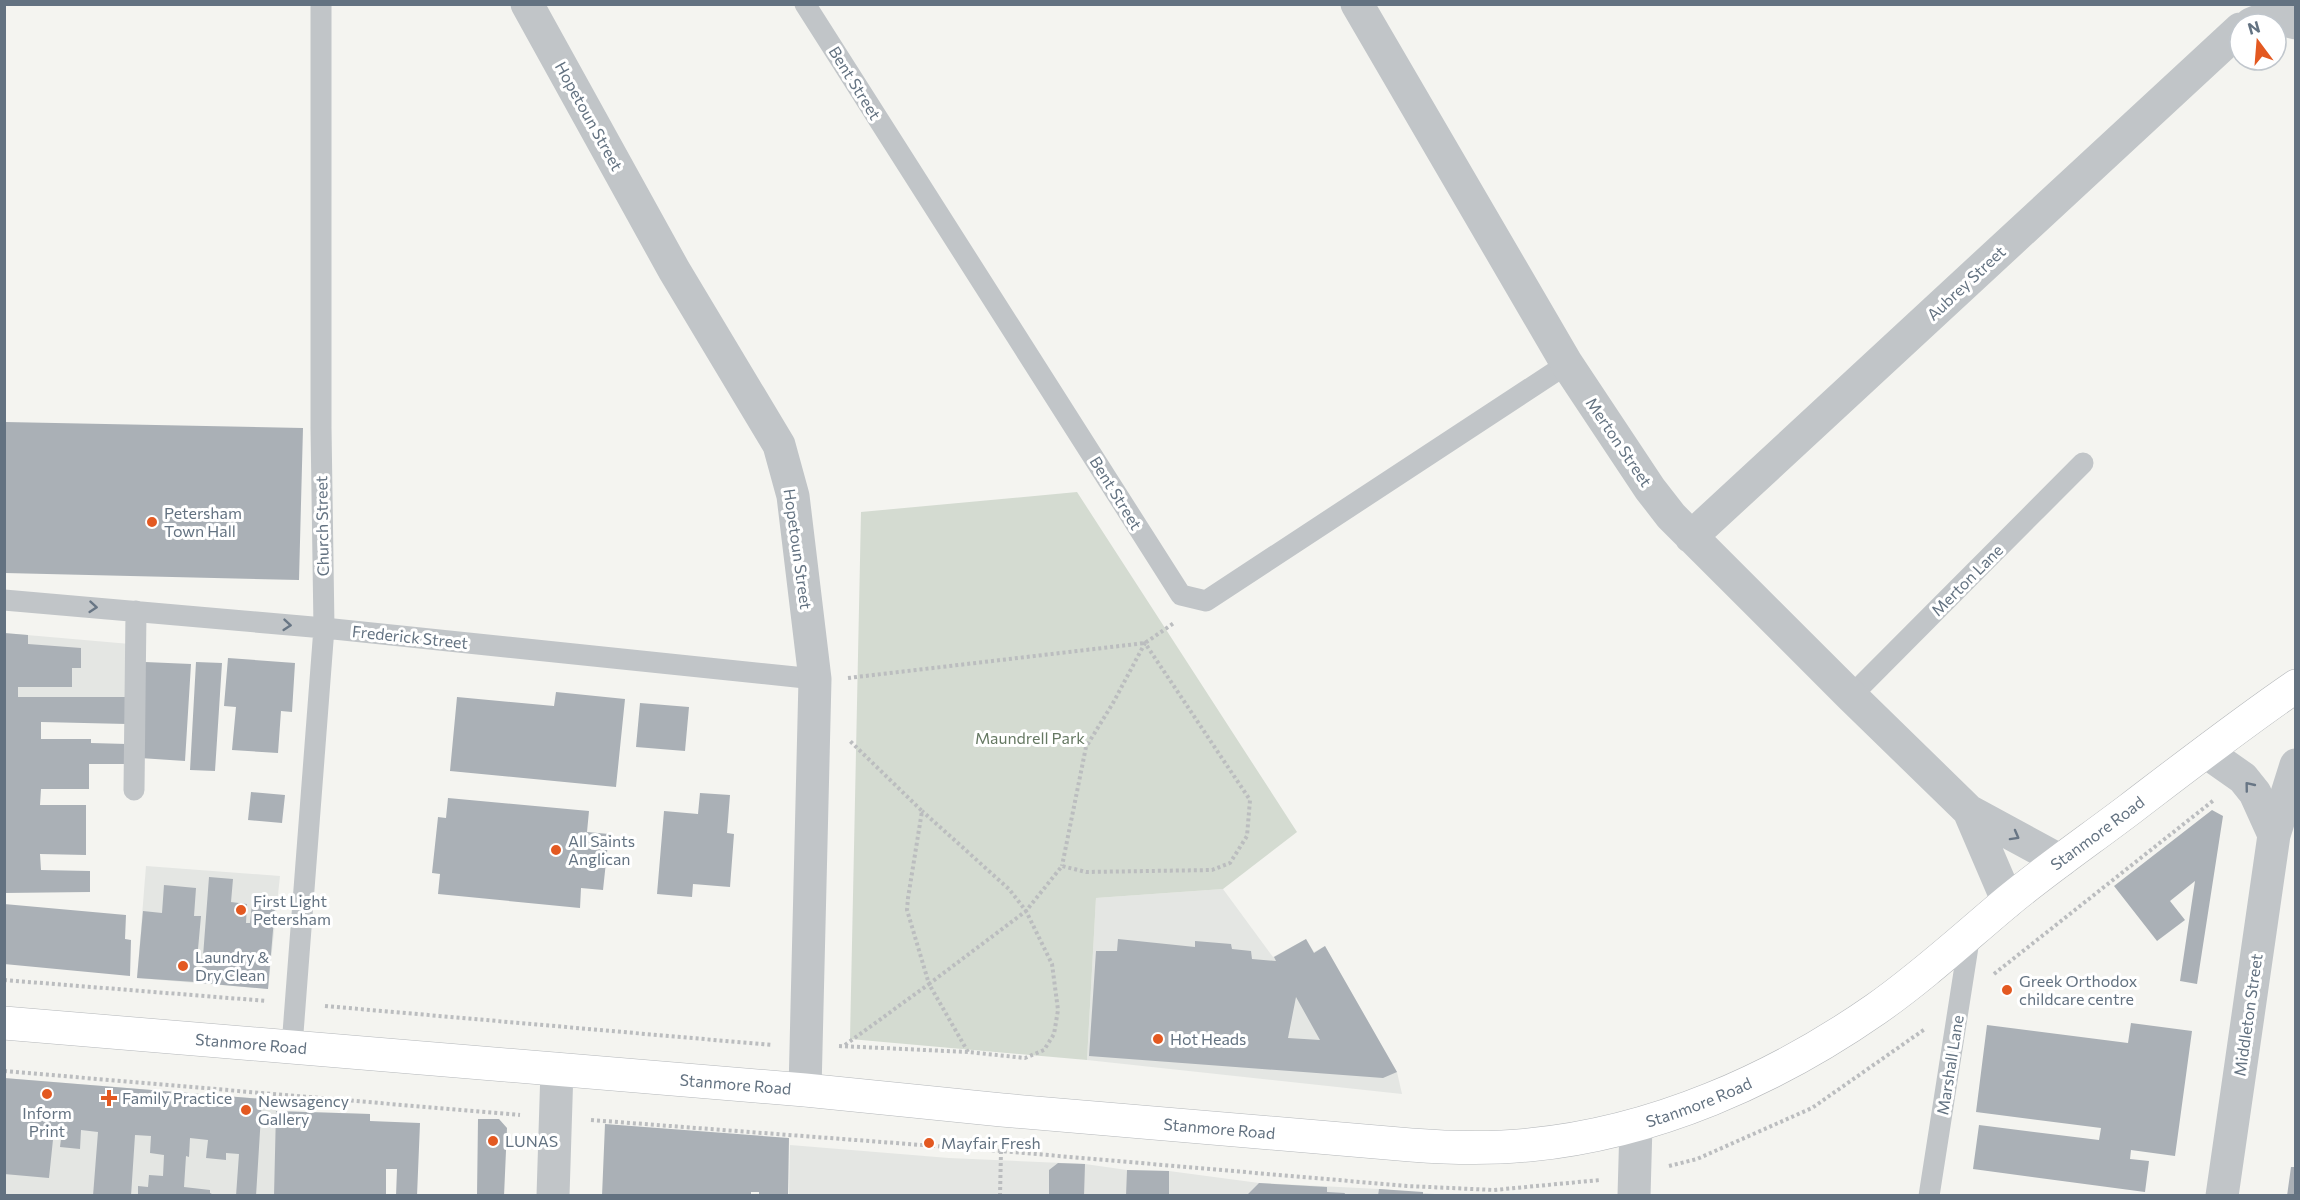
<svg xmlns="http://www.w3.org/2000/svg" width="2300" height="1200" font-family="Commissioner,sans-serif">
<rect width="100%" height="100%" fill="#f4f4f0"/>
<path fill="#e4e6e3" d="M4,633L130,644L127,697H5Z
M146,866L280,876L268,989L137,978Z
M1223,889L1273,957L1306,939L1314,952L1325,946L1397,1072L1402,1094L1087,1060L1096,898Z
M4,1078L262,1099L277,1111L370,1114L367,1195H5Z
M790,1145L949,1158L1085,1164L1127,1170L1169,1171L1259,1183L1379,1189L1446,1195L789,1196Z"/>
<path fill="#d4dbd1" d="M1077,492L1297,832L1223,889L1096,898L1087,1060L850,1039L861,512Z"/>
<path fill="#aab0b6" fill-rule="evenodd" d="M5,422L303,428L299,580L5,573Z
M4,633L28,635V644L81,648V668H72V687H18V697H127V724L41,722V739H91V743L127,744V764H89V789H41L40,805H86V855L40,854L41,870L90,871V892L4,893Z
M228,658L295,663L292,712L281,711L278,753L232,750L236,707L224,706Z
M145,662L191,664L185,761L140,758Z
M196,662L222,663L215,771L190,770Z
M556,692L625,699L616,787L450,771L457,697L554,706Z
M640,703L689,707L685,751L636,747Z
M251,792L285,795L282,823L248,820Z
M700,793L730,795L727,833L734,834L730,887L693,884L692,897L657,894L664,811L698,814Z
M448,798L589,811L587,832L609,834L603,890L581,888L580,908L438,894L440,874L432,873L438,817L446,818Z
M2212,810L2223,816L2197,984L2180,981L2195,881L2170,901L2185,920L2157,941L2114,886Z
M209,877L233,879L231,902L247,904L246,923H250L252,904L275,907L268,989L201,983Z
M164,885L196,888L194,916H201L195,982L137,978L143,911L162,913Z
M4,904L126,915L125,939L131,940L130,976L4,964Z
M1118,939L1195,947V941L1231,944L1232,949L1251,951L1252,959L1276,961L1274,957L1306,939L1314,953L1325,946L1397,1072L1383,1078L1089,1056L1096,951H1117ZM1296,997L1320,1040L1288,1038Z
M2131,1023L2192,1031L2175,1156L2131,1150L2130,1159L2149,1161L2145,1192L1973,1169L1979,1125L2099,1140L2101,1128L1976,1112L1987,1025L2128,1043Z
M4,1078L262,1099L256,1196H236L239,1154L226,1153V1160L206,1158L208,1140L190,1138L189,1157L186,1156L184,1187L210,1190V1193L216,1196H138V1186L148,1187L149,1175L163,1176L164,1155L150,1153L151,1136L135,1135L131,1196H93L98,1132L81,1130L80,1149L60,1147L62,1131L54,1130L49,1178L4,1174Z
M276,1111L370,1114V1121L420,1123L417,1196H396L397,1169H386V1196H274Z
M478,1119H499L507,1128L504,1196H477Z
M605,1124L789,1138L788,1196H759V1192H751V1196H602Z
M1058,1163L1085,1164L1084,1196H1049V1170Z
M2291,1167H2295V1196H2287Z
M1127,1170L1169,1171V1196H1126Z
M1259,1183L1327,1187V1192L1345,1193L1344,1196H1246Z
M1379,1189L1423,1192V1196H1378Z"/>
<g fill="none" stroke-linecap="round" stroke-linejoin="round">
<defs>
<g id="trunk">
<path id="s1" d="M4,1023L805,1090L1002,1110L1411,1145C1451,1148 1490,1149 1529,1145C1654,1133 1774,1080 1876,1009C1922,977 1964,938 2007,902C2047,869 2089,840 2130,809C2185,767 2239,725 2296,686"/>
</g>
</defs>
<use href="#trunk" stroke="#b4b7ba" stroke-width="34"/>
<path stroke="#bbbdbf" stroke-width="4" stroke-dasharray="3 3" stroke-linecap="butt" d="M848,678L1145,643L1174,623
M1994,974L2214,800
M4,980L267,1001
M325,1006L772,1045
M845,1045L929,984L907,910L908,898L922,811L849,740
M839,1046L968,1052L1025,1058L1044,1050L1054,1034L1058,1010L1052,964L1026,911L1009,889L922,811
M968,1052L929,984L1026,911L1062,866L1086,872L1212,870L1230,863L1247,836L1250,800L1145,643L1113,703L1086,747L1062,866
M4,1071L520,1115
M591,1120L1001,1151L1407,1186L1494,1190L1600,1180
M1669,1166L1697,1159L1812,1108L1925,1029
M1000,1196L1001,1151"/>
<path stroke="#c1c5c8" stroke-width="21" d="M805,4L1181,595L1206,601L1567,364
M4,600L324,628L815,679
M1851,696L2083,463
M134,790L136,611
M292,1046L324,628L321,427V4
M1929,1196L1970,934"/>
<path stroke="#c1c5c8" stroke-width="33" d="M527,4L674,270L779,445L793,496L815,679L805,1090
M1357,4L1567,364L1650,489L1671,516L1851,696L1969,811L2061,861
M2251,24C2266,17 2280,19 2296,23
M1691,537L2240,29
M2206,752L2243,778L2255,793L2274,835
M1969,811L2008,902
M553,1196L557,1069
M1634,1196L1636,1125
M2222,1196L2274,835L2296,765"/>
<use href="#trunk" stroke="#fff" stroke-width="33"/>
</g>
<defs><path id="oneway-chevron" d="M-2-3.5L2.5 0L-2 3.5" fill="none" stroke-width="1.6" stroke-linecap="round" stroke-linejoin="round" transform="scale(1.5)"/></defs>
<g stroke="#687685">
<use href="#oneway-chevron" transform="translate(93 607) rotate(5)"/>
<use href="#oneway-chevron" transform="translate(287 625) rotate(5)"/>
<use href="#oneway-chevron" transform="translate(2249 786) rotate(-129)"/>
<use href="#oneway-chevron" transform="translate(2015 836) rotate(29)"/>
</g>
<g fill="#e35921" stroke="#fff" stroke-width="2">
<circle cx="152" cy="522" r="6"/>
<circle cx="556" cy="850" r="6"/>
<circle cx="241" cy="910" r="6"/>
<circle cx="183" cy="966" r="6"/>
<circle cx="2007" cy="990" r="6"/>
<circle cx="1158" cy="1039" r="6"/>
<circle cx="47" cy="1094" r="6"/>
<path d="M106 1089h6v6h6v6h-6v6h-6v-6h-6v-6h6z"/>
<circle cx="246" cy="1110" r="6"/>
<circle cx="493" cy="1141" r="6"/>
<circle cx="929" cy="1143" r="6"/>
</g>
<g text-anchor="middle" stroke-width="6" stroke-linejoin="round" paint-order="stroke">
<g font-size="16" fill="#637281" stroke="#fff">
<text transform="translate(855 83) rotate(58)" y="6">Bent Street</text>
<text transform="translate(589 116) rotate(61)" y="6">Hopetoun Street</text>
<text transform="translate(1966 283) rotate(-43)" y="6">Aubrey Street</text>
<text transform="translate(1619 442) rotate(56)" y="6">Merton Street</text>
<text transform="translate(1116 493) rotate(58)" y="6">Bent Street</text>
<text transform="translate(322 526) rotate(-91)" y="6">Church Street</text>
<text transform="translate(798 549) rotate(82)" y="6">Hopetoun Street</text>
<text transform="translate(1967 580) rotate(-45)" y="6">Merton Lane</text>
<text transform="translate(410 637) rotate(6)" y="6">Frederick Street</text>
<text dy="6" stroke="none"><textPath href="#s1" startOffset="2190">Stanmore Road</textPath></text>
<text transform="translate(2248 1015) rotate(-82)" y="6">Middleton Street</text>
<text dy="6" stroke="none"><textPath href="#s1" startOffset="248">Stanmore Road</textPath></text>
<text transform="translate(1950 1065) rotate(-81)" y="6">Marshall Lane</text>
<text dy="6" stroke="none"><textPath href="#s1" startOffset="734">Stanmore Road</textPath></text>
<text dy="6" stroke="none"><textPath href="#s1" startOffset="1706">Stanmore Road</textPath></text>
<text dy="6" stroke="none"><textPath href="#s1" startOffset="1220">Stanmore Road</textPath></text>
</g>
<g font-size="16" fill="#637281" stroke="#fff" text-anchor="start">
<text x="164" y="519">Petersham<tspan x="164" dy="18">Town Hall</tspan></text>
<text x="568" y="847">All Saints<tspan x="568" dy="18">Anglican</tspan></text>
<text x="253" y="907">First Light<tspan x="253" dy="18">Petersham</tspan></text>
<text x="195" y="963">Laundry &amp;<tspan x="195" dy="18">Dry Clean</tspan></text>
<text x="2019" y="987">Greek Orthodox<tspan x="2019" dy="18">childcare centre</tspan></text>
<text x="1170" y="1045">Hot Heads</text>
<text x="122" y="1104">Family Practice</text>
<text x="258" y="1107">Newsagency<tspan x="258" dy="18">Gallery</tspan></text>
<text x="47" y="1119" text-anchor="middle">Inform<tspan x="47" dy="18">Print</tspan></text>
<text x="505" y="1147">LUNAS</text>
<text x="941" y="1149">Mayfair Fresh</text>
</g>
<g font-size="16" fill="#657862" stroke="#fff">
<text x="1030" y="744">Maundrell Park</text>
</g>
</g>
<rect width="2300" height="1200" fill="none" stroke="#637281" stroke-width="12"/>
<g transform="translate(2258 42) rotate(344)"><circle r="28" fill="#ffffff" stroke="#c1c7cd" stroke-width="1.5"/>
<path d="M0-4.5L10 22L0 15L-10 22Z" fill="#e35921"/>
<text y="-9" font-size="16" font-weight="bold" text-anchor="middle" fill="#637281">N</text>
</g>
</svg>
